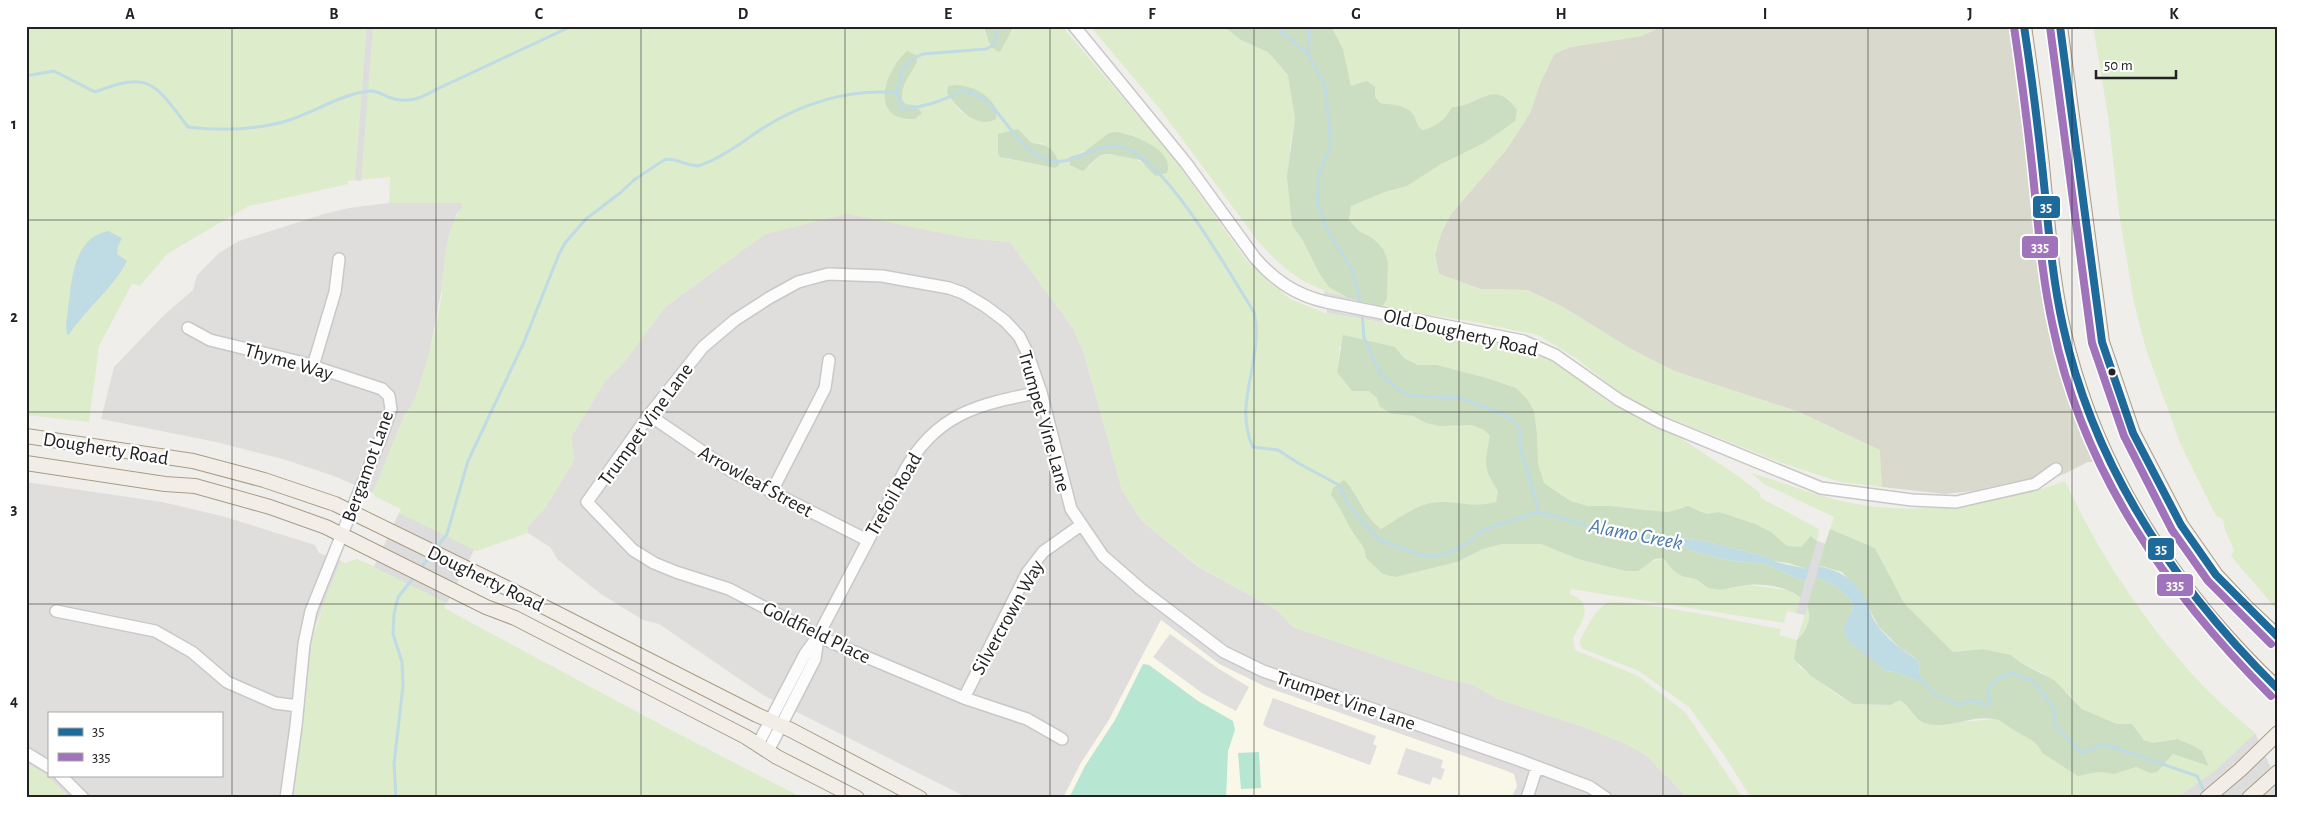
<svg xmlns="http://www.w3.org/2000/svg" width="2304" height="824" font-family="'Alegreya Sans',sans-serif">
<rect width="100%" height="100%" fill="#f0eeeb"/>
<path fill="#dfdedc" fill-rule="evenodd" d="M389,203H462V208L456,215L429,355L413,406L404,416L373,493L334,476L283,459L216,442L101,419L114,367L163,316L193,290L197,275L219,253L239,241L324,214L349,208Z
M848,213L967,238L1010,242L1073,328L1084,353L1122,490L1141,520L1197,566L1277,610L1293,627L1449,680L1472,684L1498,699L1581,726L1626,744L1646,755L1688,798H1511L1517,786L1507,771L1266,687L1219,664L1161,620L1109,720L1081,763L1063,798H968L763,695L659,624L643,620L601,594L558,560L550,547L528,533L527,527L545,508L574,460L571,437L605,381L621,366L665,307L765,234Z
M26,482L162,502L222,516L315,545L319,553L341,561L316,624L312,641L294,798H70L43,773L26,763ZM49,713H221V775H49Z"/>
<path fill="#f8f7e8" d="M1161,620L1219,664L1266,687L1507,771L1514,774L1517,786L1511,798H1063L1081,763L1109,720Z"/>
<path fill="#d9d9cd" d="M1663,26H2012L2051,320L2071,396L2080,424V435L2096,462H2088L2064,474L2037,483H2008L1973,491L1945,494L1882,487L1879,450L1799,412L1674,371L1629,348L1563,307L1527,290L1480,289L1439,274L1435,255L1441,233L1451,214L1506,150L1530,113L1539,86L1554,54L1570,47L1641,36Z"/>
<path fill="#ddeccb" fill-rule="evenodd" d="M26,26H983L988,41L1011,34L1014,26H1062L1173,157L1246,260L1271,284L1292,300L1325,313L1415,328L1444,330L1510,345L1533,353L1561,365L1608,402L1676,435L1738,476L1759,492L1761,498L1819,529L1817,541L1814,538L1801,548L1787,546L1719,512L1707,514L1698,509L1682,507L1668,512L1646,510L1611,506H1588L1572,501L1544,483L1538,463L1537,434L1516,388L1487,378L1437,365H1418L1404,358L1395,347L1340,346L1337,372L1369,390L1393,414L1413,416L1426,423L1471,425L1484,430L1490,436V478L1498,491L1496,503C1473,508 1463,502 1441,502C1421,502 1397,519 1381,529L1372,522L1352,488L1331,495L1341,507L1353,534L1396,577L1457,562L1483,549L1502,544H1541L1578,559L1625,571L1663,558L1684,577L1697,580L1702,585L1728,589L1749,585L1787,590L1799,597L1807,607L1810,614L1798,666L1836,694L1853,704L1889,705L1900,700L1908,704L1914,714L1940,724L1993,719L2008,724L2016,732L2026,735L2040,747L2042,753L2053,760L2086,775L2099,772L2114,774L2136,767L2150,773L2161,767L2173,754L2209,765L2202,751L2177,739L2153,743L2144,740L2132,724H2117L2082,709L2070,695L2041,672L2021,663L2011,655L1983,649L1953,652L1904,603L1875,548L1830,529L1834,517L1764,484L1751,473C1780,481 1808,493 1837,500C1896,514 1945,509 2003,497C2025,493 2044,489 2065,481C2101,558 2148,628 2207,690C2222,705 2239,719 2255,733L2217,769L2177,798H1751L1724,755L1689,707L1639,671L1583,649L1580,645V640C1587,628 1595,609 1607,603C1621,596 1756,625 1781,629L1779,635L1797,640L1805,615L1787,611L1784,623L1571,589L1569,594C1596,602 1582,622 1573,638L1575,650L1638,676L1685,712L1743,798H1688L1646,755L1626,744L1581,726L1498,699L1472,684L1449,680L1293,627L1277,610L1198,566L1141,520L1122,490L1084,353L1073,328L1010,242L967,238L847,214L765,234L665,307L621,366L605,381L571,437L574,460L545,508L527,527L528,533L477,551L474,550L444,608L671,730L803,798H294L312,641L327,594L341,561L345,563L356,559L374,566L401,509L376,497L373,493L404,416C424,392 435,327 442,295L441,287C445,262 445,228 462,208V203H389L390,177L348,181V184L249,206L240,211L167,254L140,286L132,284L99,346L89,422L26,415ZM916,55V65C906,76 901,86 902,100L906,104L915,105L888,109ZM963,86C977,88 990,96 997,109L976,119L960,111L947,93ZM1125,133L1147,142L1157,149L1155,176C1139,156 1125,153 1100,155L1089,167L1069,157L1094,147L1102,138ZM1023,134L1032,143H1042L1055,168L1007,159Z
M1090,26H1223L1241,40L1268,52L1288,75L1293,96L1295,118L1290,147L1292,225L1303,241L1319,273L1329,287L1348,298C1305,286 1287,274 1258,241L1159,108Z
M1331,26H1663L1641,36L1570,47L1554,54L1539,86L1530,113L1506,150L1451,214L1441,233L1435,255L1439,274L1480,289L1527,290L1563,307L1629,348L1674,371L1799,412L1880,450L1882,487L1840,482L1779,462L1650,410L1619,392L1577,359L1538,335L1475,322L1382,307L1387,299L1388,262L1374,238L1359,231L1349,220L1351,206L1385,192L1407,186L1440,164L1510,100C1486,85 1476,106 1452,107C1445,120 1437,126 1423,130C1415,125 1418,121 1413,114C1407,105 1389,104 1380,103L1367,82L1351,86L1343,49Z
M2093,26H2278V611L2231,556L2234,550L2225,530L2223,519L2216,516L2180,443L2146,349L2134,303L2119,213L2108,116Z
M26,763L43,773L70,798H26Z"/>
<path fill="#cbdec1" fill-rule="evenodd" d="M983,26H1014L1000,52C988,49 988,36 983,26Z
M1223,26H1331L1343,49L1351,86L1367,81L1375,87V96L1380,103C1389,104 1407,105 1413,114C1418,121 1415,125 1423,130C1437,126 1445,120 1452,107C1480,106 1494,77 1517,110L1515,121L1484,143L1441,164L1407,186L1385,192L1351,206L1349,220L1359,231L1373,238L1383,249L1388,262L1387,299L1382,307L1348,298L1329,287L1319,273L1303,241L1292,225L1287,176L1295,118L1288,75L1268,52L1241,40Z
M907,51L916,55L917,62C910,76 901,83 902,100L906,104L915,105L922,113L915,119C868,121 884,72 907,51Z
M956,85C973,86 988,93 997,109L996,119C977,130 956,107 947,93L948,86Z
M1018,129L1032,143C1047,144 1056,150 1059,165L1055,168L1000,157L998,152V134Z
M1117,132C1133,134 1175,150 1167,173L1155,176L1140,160L1110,154L1100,155L1083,171L1070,165L1069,157L1084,152L1109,133Z
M1343,335L1395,347L1404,358L1418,365H1437L1487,378L1516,388L1527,399L1534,411L1537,434L1538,463L1544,483L1571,501L1588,506H1611L1646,510L1668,512L1688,506L1707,514L1719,512L1755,524L1771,532L1787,546L1801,547L1811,536L1817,541L1825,544L1830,529L1875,548L1904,603L1953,652L1983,649L2011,655L2021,663L2054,680L2082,709L2117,724H2132L2144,740L2153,743L2177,739L2194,746L2202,751L2209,766L2173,754L2157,772L2150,773L2136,767L2114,774L2099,772L2078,776L2042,753C2038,741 2027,738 2017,732C2009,728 2004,721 1994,719C1972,715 1949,729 1928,724C1914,721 1912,707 1900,700L1890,705L1853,704L1811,676L1794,659L1797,640C1805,633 1812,620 1808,609C1800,588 1768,583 1748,585C1736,586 1725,591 1714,589C1706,588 1703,584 1697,580C1693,578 1687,578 1682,576C1673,572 1670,565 1663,558L1655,559L1638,571H1625L1578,559L1541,544H1502L1483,549L1457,562L1396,577L1383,574L1366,558C1365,545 1360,543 1353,533C1345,520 1341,507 1331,495L1333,488L1344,480C1359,494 1363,516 1381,529C1399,518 1419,502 1441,502C1463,502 1473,508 1496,502L1498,491C1482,466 1485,464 1490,436L1484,430L1471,425L1440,426L1426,423L1413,416L1393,414L1380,407L1377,398L1369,391H1352L1337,372ZM1654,534L1703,541L1764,556L1771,561L1788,563L1806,569L1821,566L1842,572L1863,596L1878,626L1900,648L1918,660L1921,682L1895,672L1885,671C1874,658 1858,650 1847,637L1848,619L1851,614L1853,605C1846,590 1830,583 1816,577L1804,581L1765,564L1727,560L1691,551L1685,546Z"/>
<path fill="#b7e6d2" d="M1143,664L1149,665L1198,701L1233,721L1235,730L1228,751L1226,798H1069L1085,766L1115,720Z
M1259,752L1261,788L1241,789L1238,753Z"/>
<path fill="#e0dfde" d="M1170,634L1219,669L1249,687L1236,711L1202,693L1153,657Z
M1273,698L1376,736L1373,744L1377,746L1370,765L1266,727L1263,724Z
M1406,748L1443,760L1441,768L1445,769L1441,780L1433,777L1430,785L1397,774Z"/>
<path fill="#bfdbe3" d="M108,231L122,238L118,246L117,254L127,261C112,290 86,308 69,335L67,334L66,324C72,293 68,239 108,231Z
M1653,534L1703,541L1764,556C1775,564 1792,565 1806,569L1808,565C1834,567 1853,576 1866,600C1870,608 1871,617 1877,625C1887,638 1903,652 1918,660L1920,675L1925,681L1921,682L1895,672L1885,671C1875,659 1846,646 1844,630C1843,621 1853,615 1853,605C1846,590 1830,583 1816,577L1804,581L1765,564L1727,560L1691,551L1685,546L1652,541L1651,538Z"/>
<path fill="#dedddd" d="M367,26H373L361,181L355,180Z
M1324,291L1385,308L1387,323L1327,313Z
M399,513L474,550L447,603L374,567Z
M1817,541L1825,544L1805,615L1796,613Z
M2255,733L2278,783V795L2274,798H2177L2217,769Z"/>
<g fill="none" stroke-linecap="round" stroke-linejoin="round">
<path stroke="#bfdbe3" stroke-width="3" d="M998,26L994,45L986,49L923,54L912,59L902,70L897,93L902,109C926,107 944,100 964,90C971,93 979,95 985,100C1005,116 1016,145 1040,157C1067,172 1090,145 1116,146C1161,148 1230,275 1254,312C1265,357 1232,404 1253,447L1278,450L1298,463L1339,485L1349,506L1379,540L1420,555L1431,556L1450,553L1472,540L1482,530L1539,512
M1275,26L1308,54L1325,85L1331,145L1319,174L1317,202L1329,233L1353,271L1361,306
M1308,53L1310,26
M26,76L54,71L95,92C150,70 155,84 188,127C220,131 252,130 283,122C313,114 339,94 370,91C376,90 383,95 388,97C405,104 420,99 435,90L572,26
M1362,312L1364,338L1381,375L1399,390L1412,396L1461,398L1507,416L1520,428V447L1539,512L1592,527L1655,538
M435,550L447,534L468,461L524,342L559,254L565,243L586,219L620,193L634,180L664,160C676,156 690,169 701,165C723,157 741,143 760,130C799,104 850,88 897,93
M420,569L431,555
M1921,680L1934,694L1959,705L1972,700L1986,705L1990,703L1988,688L1999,678L2011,673L2033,681L2055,710V725L2082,753L2104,744L2197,776L2206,795
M396,798L394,764L403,686L402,662L393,634L394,614L398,597L415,576"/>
<defs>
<path id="minor" d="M1074,26L1186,163L1255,258C1275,281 1296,295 1326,302L1523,341L1555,355L1619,400L1660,422L1821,488L1912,500L1956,502L2035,484L2056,469
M188,328L210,340L300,362L382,389L389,396L391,409L382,435L311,611L304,644L296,726L286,798
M313,366L335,292L339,259
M649,415L731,471L867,540
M771,493L825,388L829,360
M56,611L155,631L192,652L227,682L275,703L298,706
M964,698L1027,573L1043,552L1081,525
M1062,739L1027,719L964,698L833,643L729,589L676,572L654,563L633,550L587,502L649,415L703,347L735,320L769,298L798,282L828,274L882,276L949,288L963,293L985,306L1005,321L1019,336L1027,352L1041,392L1071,509L1103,556L1142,590L1224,652L1263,671L1519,760L1590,787L1606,798
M758,744L805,654L818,636L904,472C936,413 979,404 1041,392
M768,751L815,659L818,638
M26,753L49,767
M60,775L83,798
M1527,798L1537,767"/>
<path id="major" d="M2024,26C2031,73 2037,119 2042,165C2048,227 2052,289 2068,349C2102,480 2180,597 2278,689
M2060,26L2102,342L2133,433L2181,525L2216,575L2245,606L2278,637
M26,436L193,461L264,480L335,504L511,590L757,715L791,730L920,798
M26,463L165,484L195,486L270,507L326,527L486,607L515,618L746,737L777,757L857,798
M2207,798L2240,770L2278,733
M2249,798L2278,772"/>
</defs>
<use href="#minor" stroke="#c9c8c7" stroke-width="14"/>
<use href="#major" stroke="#a79c86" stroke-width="16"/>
<use href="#minor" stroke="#fdfcfc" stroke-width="11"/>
<use href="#major" stroke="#f3ede7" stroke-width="14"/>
<defs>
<path id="bus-1" d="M2024,26C2031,72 2037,119 2042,165C2048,219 2051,273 2063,326C2094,469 2176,588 2278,689
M2060,26L2102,342L2133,433L2181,525L2216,575L2278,637"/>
<path id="bus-2" d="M2014,27C2021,74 2027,120 2032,166C2038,220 2041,274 2053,327C2083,472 2168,593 2271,696
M2050,27L2092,343L2124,436L2172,530L2208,581L2271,644"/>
</defs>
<use href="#bus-1" stroke="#fff" stroke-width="11"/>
<use href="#bus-2" stroke="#fff" stroke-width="11"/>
<use href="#bus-1" stroke="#1e6b9b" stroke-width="8"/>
<use href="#bus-2" stroke="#a173ba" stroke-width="8"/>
</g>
<path fill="none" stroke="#222" stroke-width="1" stroke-opacity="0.55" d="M232,26V798M436,26V798M641,26V798M845,26V798M1050,26V798M1254,26V798M1459,26V798M1663,26V798M1868,26V798M2072,26V798M26,220H2278M26,412H2278M26,604H2278"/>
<circle fill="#222" stroke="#fff" stroke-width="2" cx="2112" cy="372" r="4.5"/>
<g text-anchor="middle" stroke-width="4.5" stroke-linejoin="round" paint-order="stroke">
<g font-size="20" fill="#222" stroke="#fff">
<text transform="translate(1461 332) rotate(13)" y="7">Old Dougherty Road</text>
<text transform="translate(289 361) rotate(16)" y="7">Thyme Way</text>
<text transform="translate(1045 421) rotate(74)" y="7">Trumpet Vine Lane</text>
<text transform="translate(645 424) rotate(-54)" y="7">Trumpet Vine Lane</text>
<text transform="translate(106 448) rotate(9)" y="7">Dougherty Road</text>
<text transform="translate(367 466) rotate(-70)" y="7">Bergamot Lane</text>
<text transform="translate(756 481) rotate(29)" y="7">Arrowleaf Street</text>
<text transform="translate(893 494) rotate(-60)" y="7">Trefoil Road</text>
<text transform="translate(486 578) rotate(26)" y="7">Dougherty Road</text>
<text transform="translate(1007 617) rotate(-61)" y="7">Silvercrown Way</text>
<text transform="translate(817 632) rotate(26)" y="7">Goldfield Place</text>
<text transform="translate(1346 700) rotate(19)" y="7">Trumpet Vine Lane</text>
</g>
<g font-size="21" font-style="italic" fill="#4a7aab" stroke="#fff">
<text transform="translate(1636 534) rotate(11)" y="7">Alamo Creek</text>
</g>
</g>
<g stroke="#fff" stroke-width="2">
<rect x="2032" y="195" width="29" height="24" rx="5" fill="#1e6b9b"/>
<rect x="2021" y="235" width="38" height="24" rx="5" fill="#a173ba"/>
<rect x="2147" y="537" width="28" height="24" rx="5" fill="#1e6b9b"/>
<rect x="2156" y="573" width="38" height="24" rx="5" fill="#a173ba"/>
</g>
<g font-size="14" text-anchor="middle" font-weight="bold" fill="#fff">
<text x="2046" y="212">35</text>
<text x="2040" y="252">335</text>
<text x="2161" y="554">35</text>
<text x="2175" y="590">335</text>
</g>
<rect width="2304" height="824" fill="none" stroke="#ffffff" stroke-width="55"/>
<rect x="48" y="712" width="175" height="65" fill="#ffffff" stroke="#a7a7a7"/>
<rect x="58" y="728" width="25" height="8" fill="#1e6b9b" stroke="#a7a7a7"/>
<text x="92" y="736" font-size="15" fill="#222222">35</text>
<rect x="58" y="753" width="25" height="8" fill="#a173ba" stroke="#a7a7a7"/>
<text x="92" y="762" font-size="15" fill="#222222">335</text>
<path d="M2096 70v8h80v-8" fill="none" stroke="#222222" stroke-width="2.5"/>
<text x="2104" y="70" font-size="15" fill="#222222" stroke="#ffffff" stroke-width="4" paint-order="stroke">50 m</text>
<rect x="28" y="28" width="2248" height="768" fill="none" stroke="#222" stroke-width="2"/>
<g font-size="16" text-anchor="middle" font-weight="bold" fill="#222">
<text x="130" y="19">A</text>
<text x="334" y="19">B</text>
<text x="539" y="19">C</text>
<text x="743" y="19">D</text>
<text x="948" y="19">E</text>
<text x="1152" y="19">F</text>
<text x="1356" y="19">G</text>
<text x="1561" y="19">H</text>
<text x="1765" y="19">I</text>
<text x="1970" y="19">J</text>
<text x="2174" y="19">K</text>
<text x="14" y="129">1</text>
<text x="14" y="322">2</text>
<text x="14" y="514">3</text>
<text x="14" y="706">4</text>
</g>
</svg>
